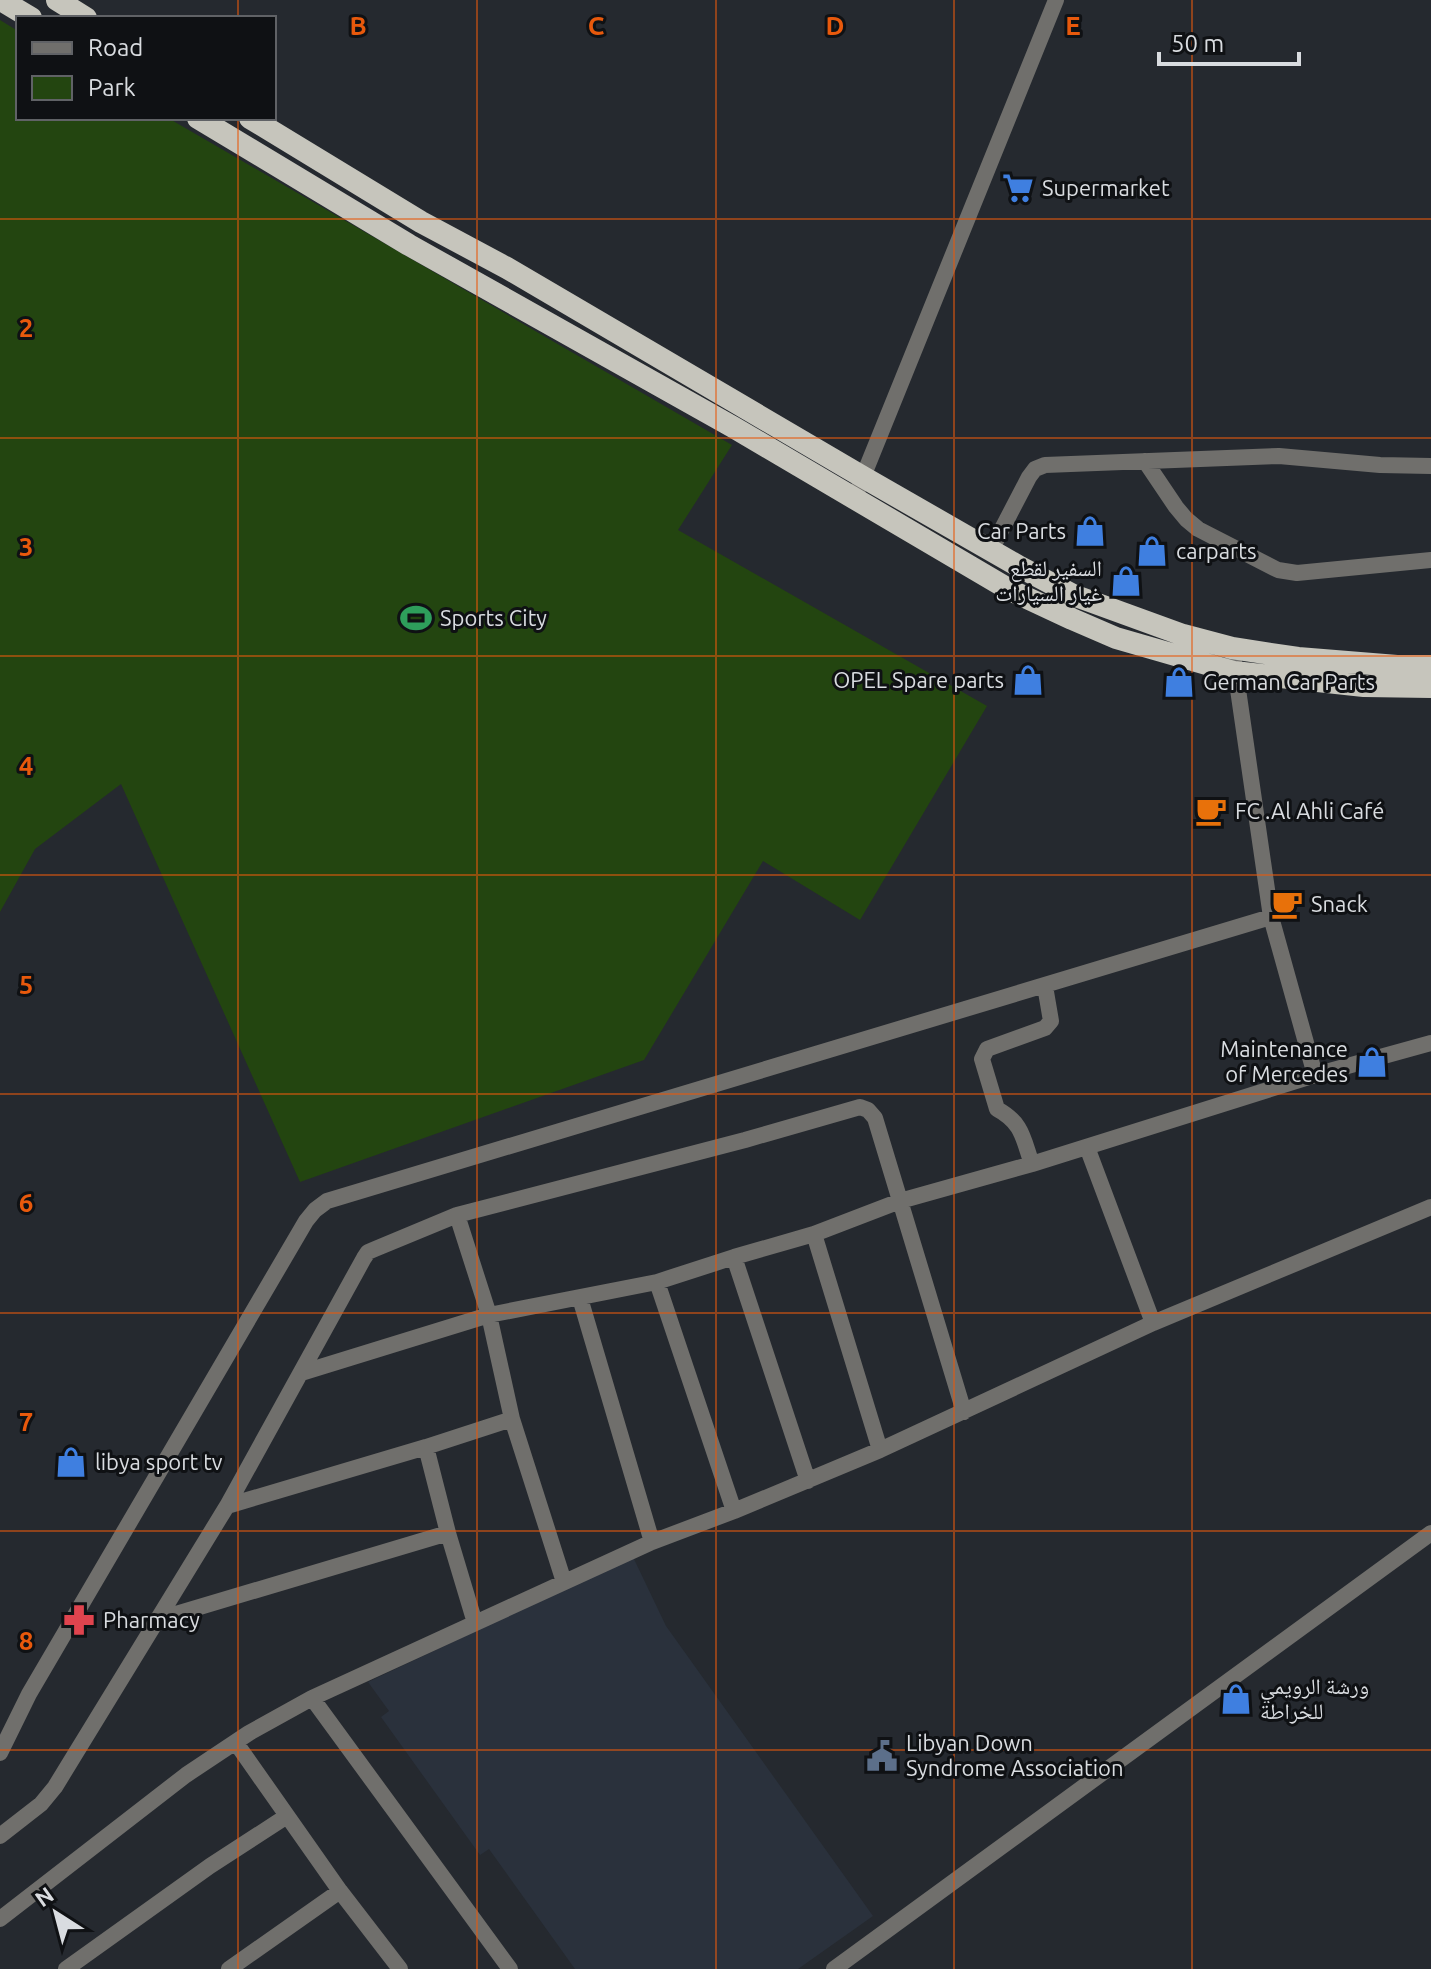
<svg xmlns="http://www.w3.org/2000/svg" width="1431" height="1969" font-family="Ubuntu,'Noto Naskh Arabic',sans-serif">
<rect width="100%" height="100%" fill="#25292f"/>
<path fill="#2a313c" d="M633,1557L666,1626L873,1916L798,1969H575L489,1849L480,1855L381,1717L389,1711L368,1682Z"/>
<path fill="#234510" d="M0,20L18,31V118H168L732,445L678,530L987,706L860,920L763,861L644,1060L300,1182L121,784L35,849L0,912Z"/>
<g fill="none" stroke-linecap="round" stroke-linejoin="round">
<path stroke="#706f6c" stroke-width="16" d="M1145,461L1176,507L1186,519L1198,529L1278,570L1297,573L1431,560
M991,550L1029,477L1035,469L1045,465L1279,456L1380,465L1431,466
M1232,648L1271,917L1315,1075
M1087,1147L1153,1323
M1032,1164C1023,1139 1023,1123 997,1109L982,1059L987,1049L1045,1028L1051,1021L1045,986
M457,1215L489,1315L512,1419L564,1582
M814,1234L880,1450
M734,1257L808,1481
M657,1282L734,1511
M580,1298L652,1542
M301,1373L489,1315L657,1282L734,1257L814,1234L900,1201L1032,1164L1315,1075L1431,1043
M426,1447L448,1533L475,1623
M227,1506L426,1447L512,1419
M156,1620L448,1533
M312,1698L510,1969
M236,1743L340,1891L400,1969
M0,1753L29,1694L306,1221L315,1210L327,1201L1271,917
M0,1836L41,1804L55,1787L227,1506L364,1258L368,1252L375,1249L457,1215L745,1140L860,1107L868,1110L875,1118L964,1412
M0,1919L186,1775L249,1733L312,1698L652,1542L734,1511L880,1450L1153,1323L1431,1207
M66,1969L210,1866L287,1816
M229,1969L340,1891
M834,1969L1431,1533"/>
<path stroke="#706f6c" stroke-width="16" d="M854,499L1056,0"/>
<path stroke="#c6c5bc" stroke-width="22" d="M1,0L31,18
M57,0L86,18
M198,118L409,245L733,427L1010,590L1072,619L1116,638L1234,672L1364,686L1431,687
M250,118L421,222L507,268L863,477L1020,567L1073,595L1183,635L1232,648L1298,658L1397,666H1431"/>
</g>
<path fill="none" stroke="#e8590c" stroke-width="2" stroke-opacity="0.55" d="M238,0V18M477,0V1969M716,0V1969M954,0V1969M1192,0V1969M238,118V1969M0,219H1431M0,438H1431M0,656H1431M0,875H1431M0,1094H1431M0,1313H1431M0,1531H1431M0,1750H1431"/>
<defs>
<symbol id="supermarket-bare" viewBox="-9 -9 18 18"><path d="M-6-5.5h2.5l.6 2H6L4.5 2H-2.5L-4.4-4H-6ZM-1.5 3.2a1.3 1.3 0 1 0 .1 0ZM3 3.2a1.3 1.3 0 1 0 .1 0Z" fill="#3f7fe0" stroke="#0f1114" stroke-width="2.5" paint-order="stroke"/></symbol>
<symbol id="shop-bare" viewBox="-9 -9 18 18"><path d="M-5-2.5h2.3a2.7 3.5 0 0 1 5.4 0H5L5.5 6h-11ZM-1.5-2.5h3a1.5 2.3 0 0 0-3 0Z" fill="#3f7fe0" stroke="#0f1114" stroke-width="2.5" paint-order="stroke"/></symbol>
<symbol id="stadium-bare" viewBox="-9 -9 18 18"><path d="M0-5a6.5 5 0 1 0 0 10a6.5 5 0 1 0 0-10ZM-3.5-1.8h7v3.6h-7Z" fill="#2e9e5b" stroke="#0f1114" stroke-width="2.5" paint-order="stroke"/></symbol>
<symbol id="cafe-bare" viewBox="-9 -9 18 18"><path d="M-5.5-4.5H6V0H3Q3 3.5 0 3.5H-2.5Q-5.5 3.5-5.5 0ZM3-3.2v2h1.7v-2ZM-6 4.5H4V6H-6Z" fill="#e8710a" stroke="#0f1114" stroke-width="2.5" paint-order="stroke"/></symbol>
<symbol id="pharmacy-bare" viewBox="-9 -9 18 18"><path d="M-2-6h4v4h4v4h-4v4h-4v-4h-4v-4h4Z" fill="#e0444e" stroke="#0f1114" stroke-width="2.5" paint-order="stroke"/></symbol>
<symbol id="civic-bare" viewBox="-9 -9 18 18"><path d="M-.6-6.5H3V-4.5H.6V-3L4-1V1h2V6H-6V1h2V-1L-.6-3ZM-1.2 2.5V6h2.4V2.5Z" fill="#5c6f8a" stroke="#0f1114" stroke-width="2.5" paint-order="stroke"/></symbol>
</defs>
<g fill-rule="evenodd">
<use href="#supermarket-bare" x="996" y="166" width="44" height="44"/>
<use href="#shop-bare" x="1068" y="509" width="44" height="44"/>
<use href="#shop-bare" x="1130" y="529" width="44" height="44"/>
<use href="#shop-bare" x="1104" y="559" width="44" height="44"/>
<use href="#stadium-bare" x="394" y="596" width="44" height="44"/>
<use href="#shop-bare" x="1006" y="658" width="44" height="44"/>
<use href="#shop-bare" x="1157" y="660" width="44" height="44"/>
<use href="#cafe-bare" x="1189" y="789" width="44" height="44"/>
<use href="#cafe-bare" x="1265" y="882" width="44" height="44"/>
<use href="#shop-bare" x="1350" y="1040" width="44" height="44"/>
<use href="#shop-bare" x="49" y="1440" width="44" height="44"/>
<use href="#pharmacy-bare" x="57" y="1598" width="44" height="44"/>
<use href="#shop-bare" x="1214" y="1677" width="44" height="44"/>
<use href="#civic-bare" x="860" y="1734" width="44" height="44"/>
</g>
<g text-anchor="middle" stroke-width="6" stroke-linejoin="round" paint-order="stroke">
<g font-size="22" fill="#d9dce0" stroke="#0f1114" text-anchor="start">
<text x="1042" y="196">Supermarket</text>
<text x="1066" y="539" text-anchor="end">Car Parts</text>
<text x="1176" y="559">carparts</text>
<text x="1102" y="576" text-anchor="end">السفير لقطع<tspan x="1102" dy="25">غيار السيارات</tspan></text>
<text x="440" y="626">Sports City</text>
<text x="1004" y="688" text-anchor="end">OPEL Spare parts</text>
<text x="1203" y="690">German Car Parts</text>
<text x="1235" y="819">FC .Al Ahli Café</text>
<text x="1311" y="912">Snack</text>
<text x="1348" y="1057" text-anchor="end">Maintenance<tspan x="1348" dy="25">of Mercedes</tspan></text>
<text x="95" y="1470">libya sport tv</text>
<text x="103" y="1628">Pharmacy</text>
<text x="1260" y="1694">ورشة الرويمي<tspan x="1260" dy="25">للخراطة</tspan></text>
<text x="906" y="1751">Libyan Down<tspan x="906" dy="25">Syndrome Association</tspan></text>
</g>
</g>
<g font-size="26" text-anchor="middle" font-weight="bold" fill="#e8590c" stroke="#0f1114" stroke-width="6" stroke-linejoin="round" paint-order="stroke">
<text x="358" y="35">B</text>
<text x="596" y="35">C</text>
<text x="835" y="35">D</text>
<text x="1073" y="35">E</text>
<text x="26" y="337">2</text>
<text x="26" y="556">3</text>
<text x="26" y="775">4</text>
<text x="26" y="994">5</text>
<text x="26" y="1212">6</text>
<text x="26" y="1431">7</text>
<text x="26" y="1650">8</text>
</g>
<rect x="16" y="16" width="260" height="104" fill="#0f1114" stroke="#606266" stroke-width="2"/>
<rect x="32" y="42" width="40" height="12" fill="#706f6c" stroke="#606266" stroke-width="2"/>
<text x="88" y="56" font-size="24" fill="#d9dce0">Road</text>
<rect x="32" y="76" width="40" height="24" fill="#234510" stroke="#606266" stroke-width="2"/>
<text x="88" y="96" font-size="24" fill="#d9dce0">Park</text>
<g transform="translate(56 1913) rotate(324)" stroke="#0f1114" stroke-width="6" paint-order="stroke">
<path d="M0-6L14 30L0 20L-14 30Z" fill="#d9dce0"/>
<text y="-12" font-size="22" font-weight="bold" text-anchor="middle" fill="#d9dce0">N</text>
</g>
<path d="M1159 52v12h140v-12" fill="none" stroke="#d9dce0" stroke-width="4"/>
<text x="1171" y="52" font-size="24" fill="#d9dce0" stroke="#0f1114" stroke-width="6" paint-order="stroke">50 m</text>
</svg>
